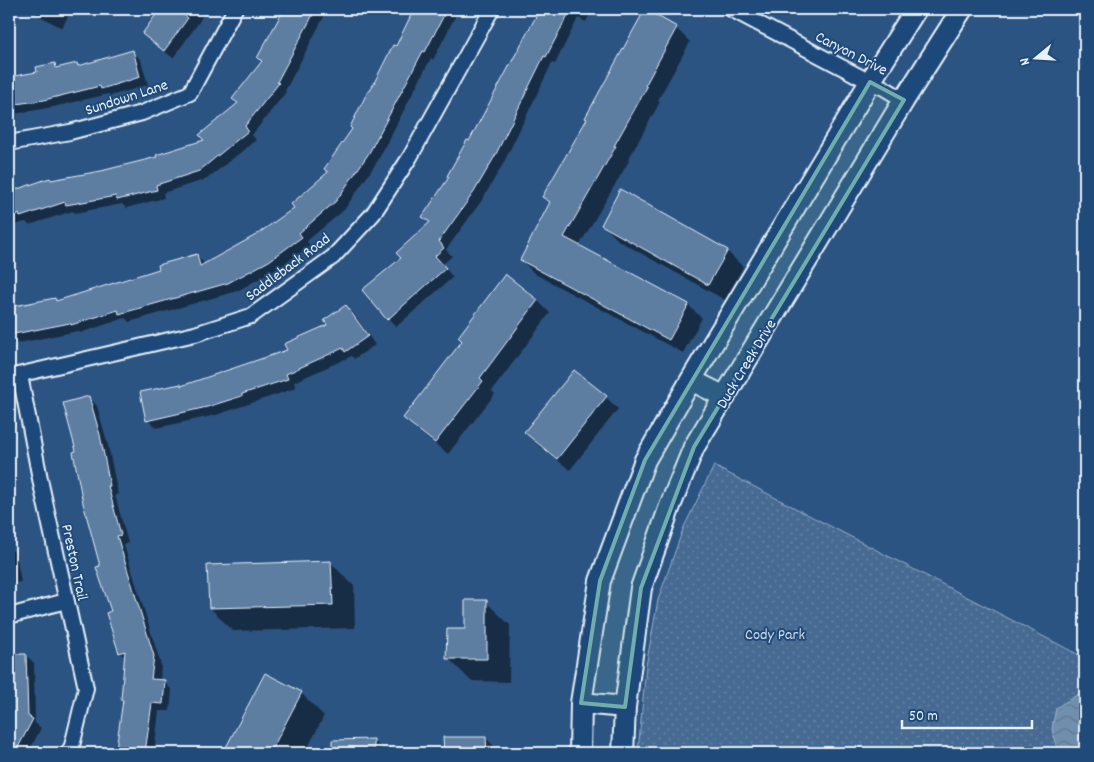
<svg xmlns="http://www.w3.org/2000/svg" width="1094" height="762" font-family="Dekko,sans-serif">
<defs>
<pattern id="park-dots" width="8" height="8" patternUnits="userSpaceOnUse" patternTransform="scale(1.25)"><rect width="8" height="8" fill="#476b93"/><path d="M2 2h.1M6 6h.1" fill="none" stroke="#6281a3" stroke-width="1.8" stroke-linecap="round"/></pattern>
<pattern id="water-waves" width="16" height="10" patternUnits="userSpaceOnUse" patternTransform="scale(1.25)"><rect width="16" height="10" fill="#708ead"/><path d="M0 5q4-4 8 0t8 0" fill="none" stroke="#61768a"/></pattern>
</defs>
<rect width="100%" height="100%" fill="#2b5482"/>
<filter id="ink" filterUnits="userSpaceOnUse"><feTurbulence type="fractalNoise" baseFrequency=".02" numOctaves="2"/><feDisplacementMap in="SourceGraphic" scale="10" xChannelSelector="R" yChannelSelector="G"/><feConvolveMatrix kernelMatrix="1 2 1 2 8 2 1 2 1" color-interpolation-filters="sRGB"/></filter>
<g filter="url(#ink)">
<path fill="url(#park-dots)" stroke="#98aec6" d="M714,466L1085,658V753H638L646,666L658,600L683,529Z"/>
<path fill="url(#water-waves)" stroke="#a0b6cb" d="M1085,690V753H1059L1052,729L1056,708Z"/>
<path fill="#0007" d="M31,9H72L62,28L38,15Z
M162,9H206L199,22L173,58L143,34Z
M285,9H328L285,91L286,92L252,135L256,140L207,179L163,193L164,198L126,208L122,204L75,213L73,211L29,225L26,222L9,226V193L50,180L51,181L101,172L159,158L206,141L239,104L234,99L263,62L259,58Z
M416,9H459L433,60L431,58L377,162L344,210L307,241L310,246L277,269L237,291L129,322L125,318L80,333L78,331L9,345V308L55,299L57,302L161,270L197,255L205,265L257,236L296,208L329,172L354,129L370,93Z
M541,9H592L586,22L578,18L555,64L552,63L503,164L482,200L446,250L452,256L442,265L453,277L396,327L364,290L402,259L430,223L424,217L451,178Z
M646,11L676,28L690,42L658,100L660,102L628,160L629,161L579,246L688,305L702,318L683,353L535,274L521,260L551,204L544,197L588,120Z
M132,51L141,60L148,85L110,96L109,94L53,107L9,115V79L39,73L55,64L59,69L77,64L79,67Z
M602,224L727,251L743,267L725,300L619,241Z
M506,276L538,301L550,313L492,391L495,394L448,454L417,430L404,418L464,341Z
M346,306L354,314L375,345L354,359L352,356L294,382L296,388L216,415L156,428L148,420L180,385L182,387L288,351L329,325Z
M89,397L97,406L108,445L118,494L115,495L128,543L124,545L161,665L160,681L164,682L172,690L170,711H159L154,753H122L118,749L124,702L123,700L126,658L120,653L78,452Z
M606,397L618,409L570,470L538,445L526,432Z
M9,547L16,554L21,582L9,584Z
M331,563L354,586L355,628L233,631L210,608Z
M486,602L510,625L509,682L471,681L448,658Z
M9,655H26L34,663L35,723L41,728L28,753H9V712L13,703H9Z
M265,674L301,693L324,716L305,753H224Z
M486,738L501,753H445V739Z
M333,741H374L386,753H333Z"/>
<path fill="#5d7da1" stroke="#e8f1f8" d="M160,9H176L188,18L164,51L142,34Z
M284,9H316L277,82L279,83L245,126L248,131L199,171L156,185L157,190L117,200L116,196L66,205L65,202L20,217L19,214L9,216V192L50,178L51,180L101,171L157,157L156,155L204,140L199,135L238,103L232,99L262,61L257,58Z
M414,9H431L444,15L425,52L423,51L369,153L336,201L299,233L302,237L269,261L228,283L119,314L118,310L71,325L70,323L9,335V307L55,298L56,301L159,269L158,265L197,254L200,266L256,235L294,208L291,204L328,172L324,169L352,129L350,127L368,91H370L393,45L396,46Z
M540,9H571L546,57L544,56L495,156L474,192L439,241L444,248L435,256L446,268L387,320L362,290L401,258L396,253L430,222L422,217L449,177L447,176L467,140L469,141Z
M645,9L677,27L645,86L647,87L614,146H616L564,237L689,304L669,340L520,260L550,202L542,197L587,119L585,118Z
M133,50L140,77L101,89L100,86L44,100L9,105V77L37,72L36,67L55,63L56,68L77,63L78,66Z
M620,189L728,250L708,285L601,225Z
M505,274L538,300L480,378L483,381L435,443L403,418L462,341L458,337Z
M346,305L368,336L345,352L343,348L286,374L288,379L242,394V396L207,407L146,421L140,392L181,384V386L287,350L284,344L327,325L324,320Z
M574,370L607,396L557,459L524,432Z
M89,396L100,435L110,486H108L121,535L117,536L154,656L151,679L165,680L163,704L152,703L145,753L116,749L123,700H121L125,651L119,653L106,613L111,611L96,567L100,566L83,503L73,452L76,451L63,403Z
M331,561L333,605L209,608L207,565Z
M465,600H487V659H446L447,629H465Z
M9,654H26L28,716L33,719L15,753H9Z
M265,673L302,692L270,753H223Z
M443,737H486L487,753H444Z
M374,739V753H332V740Z"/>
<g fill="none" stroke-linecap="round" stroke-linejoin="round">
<defs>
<path id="street" d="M731,9L870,82L884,88L904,100
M9,143L70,132L142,113L190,93L235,9
M20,375L41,484L86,688L72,746L68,753
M9,377L195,334L251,316L333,257L373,214L410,157L492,9
M9,616L66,601"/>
<path id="secondary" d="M691,380L725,397
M581,703L625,707
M580,753L581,703L600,581L645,460L691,380L870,82L916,9
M623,753L625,707L641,588L670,506L694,447L904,100L962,9"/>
</defs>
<use href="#street" stroke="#e8f1f8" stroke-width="18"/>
<use href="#secondary" stroke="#e8f1f8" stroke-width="24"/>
<use href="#street" stroke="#1f4a7a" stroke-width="14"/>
<use href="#secondary" stroke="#1f4a7a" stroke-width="20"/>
</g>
</g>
<path fill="#71adac" fill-opacity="0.2" stroke="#71adac" stroke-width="4" stroke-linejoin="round" d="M870,82L904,100L694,447L641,588L625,707L581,703L600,581L645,460Z"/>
<g text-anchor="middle" stroke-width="4" stroke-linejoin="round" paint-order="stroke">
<g font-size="16" fill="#e8f1f8" stroke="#1f4a7a">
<text transform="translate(852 52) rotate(27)" y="6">Canyon Drive</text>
<text transform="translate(126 96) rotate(-18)" y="6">Sundown Lane</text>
<text transform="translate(287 266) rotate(-37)" y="6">Saddleback Road</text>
<text transform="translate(745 363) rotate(-59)" y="6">Duck Creek Drive</text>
<text transform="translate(76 562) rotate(78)" y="6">Preston Trail</text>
</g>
<g font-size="16" fill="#d0dde9" stroke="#1f4a7a">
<text x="775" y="639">Cody Park</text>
</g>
</g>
<rect width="1094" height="762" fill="none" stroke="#1f4a7a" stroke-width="30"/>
<rect x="15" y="15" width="1064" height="732" fill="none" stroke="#e8f1f8" stroke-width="2" filter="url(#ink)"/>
<g transform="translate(1036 58) rotate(252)" stroke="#1f4a7a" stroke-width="4" paint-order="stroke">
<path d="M0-4L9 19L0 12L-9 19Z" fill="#e8f1f8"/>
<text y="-8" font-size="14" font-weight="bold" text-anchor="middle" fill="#e8f1f8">N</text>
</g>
<path d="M902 720v8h130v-8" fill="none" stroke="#e8f1f8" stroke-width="2.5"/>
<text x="909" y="720" font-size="15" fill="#e8f1f8" stroke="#1f4a7a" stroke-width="4" paint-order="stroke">50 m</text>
</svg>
